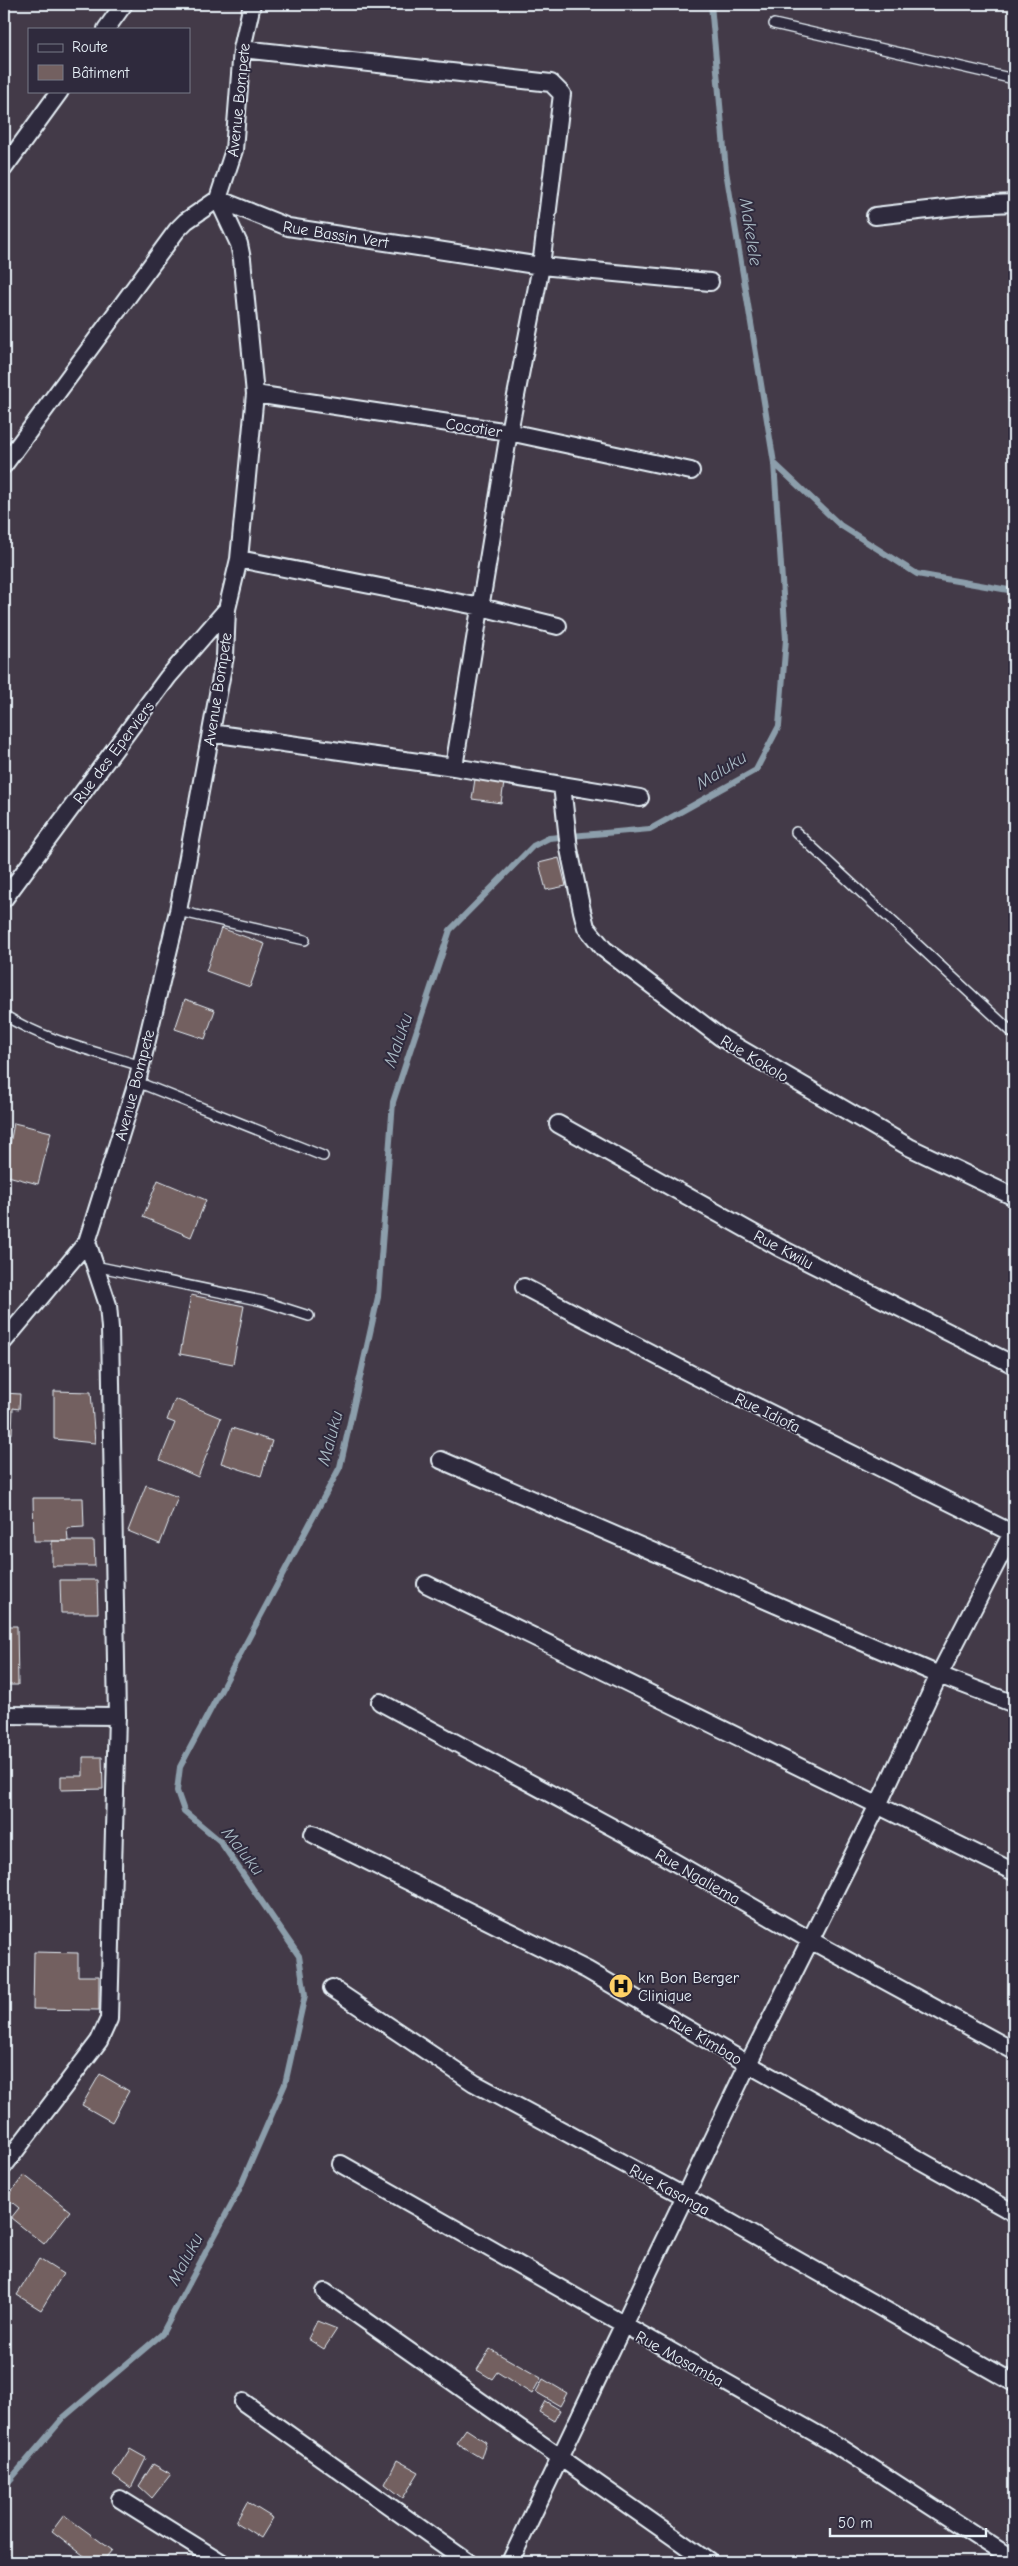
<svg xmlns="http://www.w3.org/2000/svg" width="1018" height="2566" font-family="'Comic Neue',sans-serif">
<rect width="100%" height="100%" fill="#433a48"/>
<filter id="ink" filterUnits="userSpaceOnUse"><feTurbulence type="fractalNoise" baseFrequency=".02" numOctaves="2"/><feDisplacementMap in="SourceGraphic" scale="10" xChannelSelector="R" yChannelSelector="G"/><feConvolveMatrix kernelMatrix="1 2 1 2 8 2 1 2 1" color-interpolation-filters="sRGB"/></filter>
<g filter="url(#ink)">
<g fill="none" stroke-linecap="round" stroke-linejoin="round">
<path stroke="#8c9eab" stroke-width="6" d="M774,463L840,525L917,574L1014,591
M4,2487L64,2417L162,2334L238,2192L285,2084L305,1995L299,1956L220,1841L184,1811L177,1791L180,1767L340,1467L378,1297L393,1102L450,930L533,846L549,838L650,829L756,770L779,726L786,639L774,463L726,171L711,4"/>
</g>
<path fill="#736060" stroke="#e8f1f8" d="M475,779L504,783L501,803L472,799Z
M559,858L566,886L546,890L539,863Z
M221,928L265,944L250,987L206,971Z
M185,999L215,1010L205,1039L175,1029Z
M14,1123L51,1132L38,1184L4,1175Z
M158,1180L206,1200L191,1237L143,1217Z
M191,1295L244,1306L233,1364L180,1354Z
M54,1391L91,1392L95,1443L54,1439Z
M4,1393L20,1394L19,1409L13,1408L12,1433L4,1432Z
M175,1399L221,1418L198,1477L160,1460L175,1423L167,1420Z
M232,1428L272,1441L261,1476L221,1463Z
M146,1485L178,1497L160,1544L128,1531Z
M33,1498H83L84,1527L67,1528L68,1541H34Z
M52,1541H94L95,1566H52Z
M60,1580H97L98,1613H61Z
M4,1626H17L18,1685H4Z
M83,1757H102L103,1789L61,1790V1776H83Z
M8,1891L10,1950H4V1892Z
M34,1952L78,1953V1976H99V2010L33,2009Z
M100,2074L129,2091L112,2122L82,2105Z
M24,2175L70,2211L44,2244L11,2218L19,2208L7,2198Z
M39,2259L63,2274L41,2310L17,2295Z
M317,2321L337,2329L324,2349L308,2339Z
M490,2349L541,2378L532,2394L497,2372L492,2379L477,2370Z
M543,2379L567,2393L560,2406L536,2392Z
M545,2401L560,2410L554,2421L539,2412Z
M466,2429L486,2442L481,2458L456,2443Z
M130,2449L146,2458L131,2488L113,2475Z
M397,2460L419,2472L403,2498L385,2484Z
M153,2464L171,2474L152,2498L139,2486Z
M247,2502L273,2518L261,2538L236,2522Z
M64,2515L112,2550L102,2562H92L52,2531Z"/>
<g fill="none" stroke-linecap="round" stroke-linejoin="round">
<defs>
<path id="lane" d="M774,24L1014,79
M796,832L1014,1034
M178,911L305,940
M4,1015C45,1041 95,1051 141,1066
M137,1082L323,1156
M95,1266L262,1301L309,1316"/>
<path id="street" d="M106,29L124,4
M242,49L551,83L562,94L541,266L509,432L454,767
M4,168L60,91
M875,216L971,205L1014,203
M255,394L509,432L691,471
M4,465L177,230L186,221L218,199L288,227L541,266L710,282
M239,559L481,607L558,626
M211,733L454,767L640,798
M562,785L569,849L582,911L586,927L604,949L720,1037L909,1147L1014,1197
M4,899L168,677L227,609
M558,1124L780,1248L1014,1365
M524,1287L695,1376L1014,1534
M4,1341L87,1242L137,1082L178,911L225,656L227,609L239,559L255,394L242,259L239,244L218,199L234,150L242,49L252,4
M441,1460L939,1675L1014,1704
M426,1584L1014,1872
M380,1702L636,1840L810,1940L1014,2051
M4,1715L117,1716
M313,1834L587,1970L748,2064L1014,2213
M332,1988L474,2083L684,2196L1014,2383
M341,2164L838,2446L1014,2560
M4,2166L99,2041L109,2019L117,1716L110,1328L108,1305L87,1242
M325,2292L709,2562
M243,2402L468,2562
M120,2499L221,2562
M510,2562L748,2064L878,1805L939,1675L1014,1529"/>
</defs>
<use href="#lane" stroke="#e8f1f8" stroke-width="12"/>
<use href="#street" stroke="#e8f1f8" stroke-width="20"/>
<use href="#lane" stroke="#2f2a3d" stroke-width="9"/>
<use href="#street" stroke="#2f2a3d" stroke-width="16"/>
</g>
</g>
<defs>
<symbol id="hospital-disc" viewBox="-11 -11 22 22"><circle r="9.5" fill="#ffd166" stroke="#2f2a3d"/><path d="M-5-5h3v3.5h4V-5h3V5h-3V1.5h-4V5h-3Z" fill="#111"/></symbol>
</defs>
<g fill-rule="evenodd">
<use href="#hospital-disc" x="607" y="1972" width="28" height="28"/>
</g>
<g text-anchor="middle" stroke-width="4" stroke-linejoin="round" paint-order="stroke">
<g font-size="16" fill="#e8f1f8" stroke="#2f2a3d">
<text transform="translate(238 100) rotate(-84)" y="6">Avenue Bompete</text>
<text transform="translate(336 234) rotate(9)" y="6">Rue Bassin Vert</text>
<text transform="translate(474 427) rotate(9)" y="6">Cocotier</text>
<text transform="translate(217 689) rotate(-81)" y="6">Avenue Bompete</text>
<text transform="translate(113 752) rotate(-53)" y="6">Rue des Eperviers</text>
<text transform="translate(755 1058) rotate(31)" y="6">Rue Kokolo</text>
<text transform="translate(134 1085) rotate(-75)" y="6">Avenue Bompete</text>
<text transform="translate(784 1249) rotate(28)" y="6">Rue Kwilu</text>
<text transform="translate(768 1412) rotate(26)" y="6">Rue Idiofa</text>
<text transform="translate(698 1876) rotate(30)" y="6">Rue Ngaliema</text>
<text transform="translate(706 2039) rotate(31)" y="6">Rue Kimbao</text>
<text transform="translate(670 2189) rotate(29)" y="6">Rue Kasanga</text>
<text transform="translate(680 2358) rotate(29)" y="6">Rue Mosamba</text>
</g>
<g font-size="16" fill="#e8f1f8" stroke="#2f2a3d" text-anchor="start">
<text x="638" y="1983">kn Bon Berger<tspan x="638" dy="18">Clinique</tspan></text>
</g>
<g font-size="18" font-style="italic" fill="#aabac4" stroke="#2f2a3d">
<text transform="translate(751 232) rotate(81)" y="6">Makelele</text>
<text transform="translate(721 770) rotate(-32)" y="6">Maluku</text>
<text transform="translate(398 1040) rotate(-71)" y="6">Maluku</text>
<text transform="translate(330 1438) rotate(-75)" y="6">Maluku</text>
<text transform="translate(243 1851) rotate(52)" y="6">Maluku</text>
<text transform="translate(185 2259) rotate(-62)" y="6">Maluku</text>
</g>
</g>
<rect width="1018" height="2566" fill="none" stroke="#2f2a3d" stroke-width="20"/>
<rect x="10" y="10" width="998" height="2546" fill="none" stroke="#e8f1f8" stroke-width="2" filter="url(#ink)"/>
<rect x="28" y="28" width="162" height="65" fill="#2f2a3d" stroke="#797a88"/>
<rect x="38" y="44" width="25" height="8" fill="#2f2a3d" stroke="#797a88"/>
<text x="72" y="52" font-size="15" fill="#e8f1f8">Route</text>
<rect x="38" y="65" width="25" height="15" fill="#736060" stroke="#797a88"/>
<text x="72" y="78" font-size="15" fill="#e8f1f8">Bâtiment</text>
<path d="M830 2528v8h156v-8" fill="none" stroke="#e8f1f8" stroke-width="2.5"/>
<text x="838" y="2528" font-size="15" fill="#e8f1f8" stroke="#2f2a3d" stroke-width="4" paint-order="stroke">50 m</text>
</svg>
